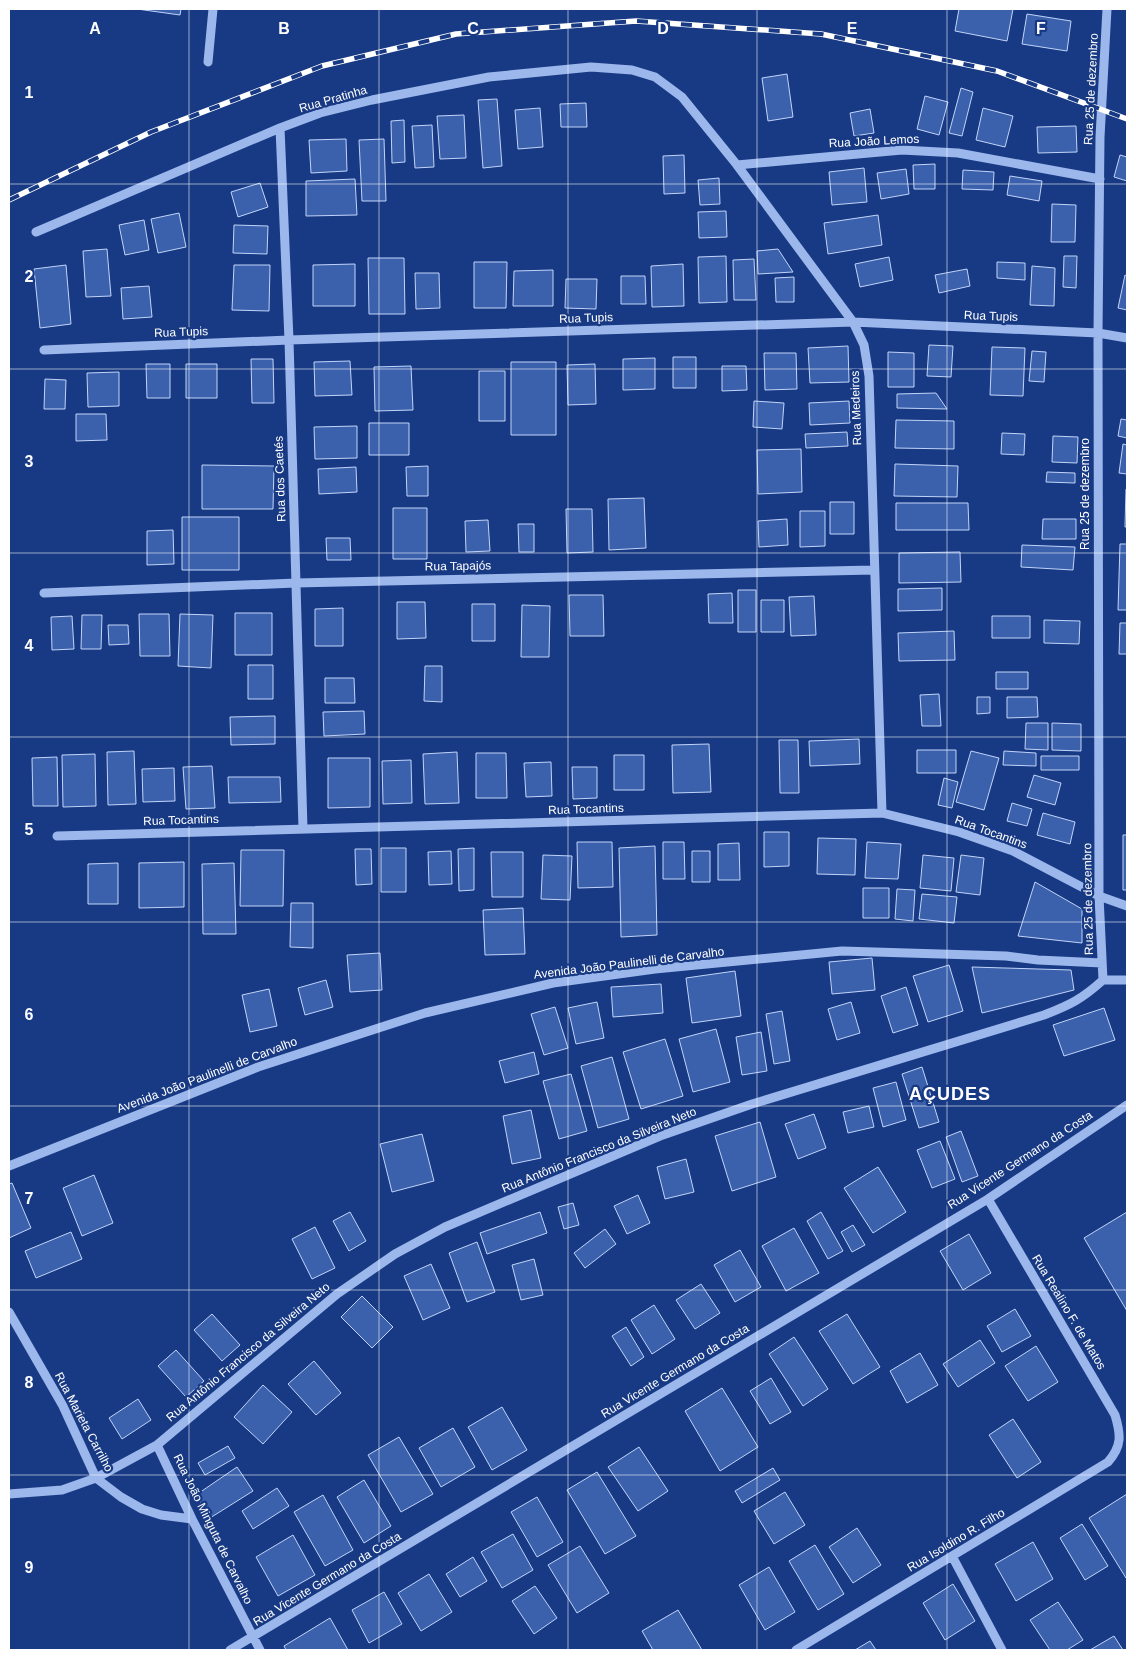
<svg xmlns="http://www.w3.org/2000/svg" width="1136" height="1659" font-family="Arial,sans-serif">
<rect width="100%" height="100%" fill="#183a84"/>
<path fill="#3c61ac" stroke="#c1d4f9" d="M137,9H181L180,15Z
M959,9H1013L1007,41L955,31Z
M1027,14L1071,21L1067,51L1022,44Z
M787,74L793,117L768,121L762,78Z
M961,88L973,92L962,136L949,133Z
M925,96L948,102L939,135L917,129Z
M497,99L502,166L483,168L478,100Z
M586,103L587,127H561L560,104Z
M540,108L543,147L518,149L515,110Z
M983,108L1013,116L1005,147L976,140Z
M870,109L874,133L854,136L850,113Z
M464,115L466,158L440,159L437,116Z
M404,120L405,162L392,163L391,121Z
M432,125L434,167L415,168L412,126Z
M1076,126L1077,152L1038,153L1037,127Z
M346,139L347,171L311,173L309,140Z
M384,139L386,201H362L359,140Z
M684,155L685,193L664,194L663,156Z
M1120,155L1127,157V181L1114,177Z
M935,164V189H914L913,165Z
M864,168L867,202L832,205L829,172Z
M906,169L909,194L881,199L877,173Z
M963,170L994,172L993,190L962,189Z
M1010,176L1042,181L1039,201L1007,195Z
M719,178L720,204L700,205L698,180Z
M355,179L357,215L306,216V181Z
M260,183L268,207L238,217L231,192Z
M1052,204L1076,205L1075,242H1051Z
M726,211L727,237L699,238L698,212Z
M179,213L186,247L158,253L151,219Z
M878,215L882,245L828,254L824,223Z
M144,220L149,250L125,255L119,225Z
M234,225L268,226L267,254L233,253Z
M107,249L111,296L86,297L83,251Z
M778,249L793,272L758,274L757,251Z
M726,256L727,302L699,303L698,257Z
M1064,256H1077L1076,288L1063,287Z
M889,257L893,280L860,287L855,264Z
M368,258H404L405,314H369Z
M754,259L756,300H734L733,260Z
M474,262H507L506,308H474Z
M997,262L1025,263V280L997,278Z
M355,264V306H313V265Z
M683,264L684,306L652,307L651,266Z
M66,265L71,324L40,328L34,269Z
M234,265H270L269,311L232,310Z
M1032,266L1055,268L1054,306L1030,305Z
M967,269L970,286L939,293L935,275Z
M553,270V306H513L514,271Z
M415,273H439L440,308L416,309Z
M1125,275L1127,276V310L1118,308Z
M621,276H645L646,304H621Z
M794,277V302H776L775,278Z
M566,279H597L596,309L565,308Z
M149,286L152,317L123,319L121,288Z
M929,345L953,346L951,377L927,376Z
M848,346L849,382L810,383L808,348Z
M992,347L1025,348L1023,396L990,395Z
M1032,351L1046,352L1044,382L1029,381Z
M888,352L914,353V387H888Z
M764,353H796L797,389L765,390Z
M673,357H696V388H673Z
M655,358V389L623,390V359Z
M251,359H273L274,403H252Z
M350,361L352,395L315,396L314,362Z
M511,362H556V435H511Z
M146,364H170V398H147Z
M186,364H217V398H186Z
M595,364L596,404L568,405L567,365Z
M411,366L413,410L375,411L374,367Z
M722,366H746L747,390L722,391Z
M479,371H505V421H479Z
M119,372V406L88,407L87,373Z
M45,379L66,380L65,409H44Z
M936,393L947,409L897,408V394Z
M754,401L784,403L782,429L753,427Z
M849,401L850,423L810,425L809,403Z
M76,414H106L107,440L76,441Z
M1121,419L1127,420V438L1118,436Z
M896,420L954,421V449L895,448Z
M369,423H409V455H369Z
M357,426V458L315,459L314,427Z
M847,432L848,446L806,448L805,434Z
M1002,433L1025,434L1024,455L1001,454Z
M1053,436L1078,437L1077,463L1052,462Z
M1123,444L1127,445V474L1119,473Z
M801,449L802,492L758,494L757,450Z
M895,464L958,466L957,497L894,496Z
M202,465L274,466L273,509H202Z
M428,466V496H407L406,467Z
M356,467L357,492L319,494L318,469Z
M1047,472L1075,473V483L1046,482Z
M1126,489H1127V527H1125Z
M644,498L646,548L609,550L608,499Z
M830,502H854V534H830Z
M896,503H968L969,530H896Z
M393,508H427V559H393Z
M566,509H592L593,552L567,553Z
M800,511H825V546L800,547Z
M182,517H239V570H182Z
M787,519L788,545L759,547L758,521Z
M1043,519H1076V539H1042Z
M488,520L490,551L466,552L465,521Z
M518,524H534V552H519Z
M173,530L174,564L147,565V531Z
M326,538H350L351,560H327Z
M1120,544H1127V610H1118Z
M1022,545L1075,547L1073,570L1021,567Z
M960,552L961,582L899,583V553Z
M942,588V610L898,611V589Z
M738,590H756V632H738Z
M732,593L733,623H709L708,594Z
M569,595H603L604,636H570Z
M814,596L816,635L791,636L789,597Z
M761,600H784V632H761Z
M397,602H425L426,638L397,639Z
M472,604H495V641H472Z
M522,605L550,606L549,657H521Z
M343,608V646H315V609Z
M235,613H272V655H235Z
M139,614H169L170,656H140Z
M180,614L213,615L211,668L178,666Z
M82,615H102L101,649H81Z
M72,616L74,649L52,650L51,617Z
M992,616H1030V638H992Z
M1044,620L1080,621L1079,644L1044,643Z
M1120,623H1127V654H1119Z
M108,625H128L129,644L109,645Z
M954,631L955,660L899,661L898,633Z
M248,665H273V699H248Z
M425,666H442V702L424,701Z
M996,672H1028V689H996Z
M325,678H354L355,703H325Z
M939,694L941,726H922L920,695Z
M977,697H990V713L977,714Z
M1007,697H1037L1038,717L1007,718Z
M364,711L365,734L324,736L323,712Z
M275,716V744L231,745L230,717Z
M1026,723H1048V750L1025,749Z
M1052,723L1081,724V751L1052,750Z
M859,739L860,764L810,766L809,741Z
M779,740H798L799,793H780Z
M709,744L711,792L673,793L672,745Z
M917,750H956V773H917Z
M134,751L136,804L108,805L107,752Z
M971,751L999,758L984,810L956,802Z
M1004,751L1036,753V766L1003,765Z
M457,752L459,803L425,804L423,754Z
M476,753H506L507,798H476Z
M95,754L96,806L63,807L62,755Z
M614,755H644V790H614Z
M1041,756H1079V770H1041Z
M57,757L58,806H33L32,758Z
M328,758H370V807L328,808Z
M411,760L412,803L383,804L382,761Z
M551,762L552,796L526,797L524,763Z
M212,766L215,808L186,809L183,767Z
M572,767H597V798L573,799Z
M174,768L175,801L143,802L142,769Z
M1034,775L1061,783L1055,805L1027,797Z
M228,777H280L281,802L229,803Z
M944,778L958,782L952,808L938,805Z
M1012,803L1032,809L1027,826L1007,821Z
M1043,813L1075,822L1070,844L1037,835Z
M764,832H789V866L764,867Z
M1123,835H1127V890H1123Z
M818,838L856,839L855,875L817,874Z
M577,842H612L613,887L578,888Z
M663,842H684L685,879H663Z
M867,842L901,844L898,879L865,878Z
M739,843L740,880H718V844Z
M655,846L657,935L621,937L619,848Z
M381,848H406V892H381Z
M474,848V890L459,891L458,849Z
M355,849H371L372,884L356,885Z
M241,850H284L283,906H240Z
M451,851L452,884L429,885L428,852Z
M692,851H710V882H692Z
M491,852H523V897H492Z
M543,855L572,856L570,900L541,899Z
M923,855L954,858L951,891L920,888Z
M961,855L984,858L980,895L956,892Z
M184,862V907L139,908V863Z
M118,863V904H88V864Z
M234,863L236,934H203L202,864Z
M1035,882L1082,909V943L1018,936Z
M863,888H889V918H863Z
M897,889L915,890L913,921L895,919Z
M922,894L957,897L954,923L919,919Z
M291,903H313V948L290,947Z
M523,908L525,954L485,955L483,910Z
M380,953L382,990L350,992L347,955Z
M872,958L875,990L832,994L829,962Z
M949,965L963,1011L928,1022L913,976Z
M972,967L1071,970L1074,990L982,1013Z
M735,971L741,1016L692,1023L686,978Z
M326,980L333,1007L305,1015L298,988Z
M661,984L663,1013L613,1017L611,987Z
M906,987L918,1025L893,1033L881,996Z
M269,989L277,1026L250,1032L242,995Z
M597,1002L604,1038L576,1044L568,1008Z
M851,1002L860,1033L837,1040L828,1009Z
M555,1007L568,1048L544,1055L531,1014Z
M1104,1008L1115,1040L1064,1056L1053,1025Z
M782,1011L790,1061L774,1064L766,1014Z
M716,1029L730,1082L693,1092L679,1039Z
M761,1032L767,1071L742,1075L736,1037Z
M665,1039L683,1096L641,1109L623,1052Z
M534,1052L539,1074L505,1083L499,1061Z
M612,1057L629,1119L598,1128L581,1066Z
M922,1067L939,1122L919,1128L902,1074Z
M571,1074L587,1131L559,1139L543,1081Z
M896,1082L906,1120L883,1127L873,1088Z
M869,1106L874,1127L848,1133L843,1112Z
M531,1110L541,1158L512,1164L503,1116Z
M814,1114L826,1148L798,1159L785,1124Z
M760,1122L776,1177L732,1191L715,1136Z
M961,1131L978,1176L962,1182L946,1137Z
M422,1134L434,1181L392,1192L380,1144Z
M940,1141L955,1179L932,1188L917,1150Z
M686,1159L694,1192L665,1199L657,1167Z
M878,1167L906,1212L873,1233L844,1188Z
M94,1175L113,1223L82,1236L63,1188Z
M12,1183L31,1228L9,1238V1184Z
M638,1195L650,1223L627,1234L614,1206Z
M573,1203L579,1225L564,1229L558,1207Z
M350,1212L366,1241L349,1251L333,1221Z
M540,1212L547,1233L487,1254L480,1233Z
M821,1212L843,1251L828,1259L807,1221Z
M1127,1212V1311L1084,1238Z
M853,1225L865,1245L852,1252L841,1232Z
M315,1227L335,1268L312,1279L292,1239Z
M794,1228L819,1273L786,1291L762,1246Z
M605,1229L616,1244L585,1268L574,1253Z
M71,1232L82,1259L36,1278L25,1251Z
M969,1234L991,1273L963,1290L940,1251Z
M477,1242L495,1292L467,1302L449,1253Z
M740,1250L761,1287L735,1302L714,1265Z
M534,1259L543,1295L521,1300L512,1265Z
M431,1264L450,1308L423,1320L404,1276Z
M701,1284L720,1313L695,1329L676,1300Z
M362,1296L393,1327L372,1348L341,1317Z
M654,1305L675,1339L652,1354L631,1320Z
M1015,1309L1031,1336L1002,1352L987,1326Z
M212,1314L240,1345L222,1361L194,1330Z
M847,1314L880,1367L853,1384L819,1331Z
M626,1327L644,1357L631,1366L612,1336Z
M794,1337L828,1389L803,1406L769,1354Z
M980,1340L995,1363L958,1387L943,1364Z
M1036,1346L1058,1382L1028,1401L1005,1366Z
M176,1350L204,1381L186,1397L158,1366Z
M920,1353L938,1385L907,1403L890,1371Z
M314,1361L341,1393L316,1415L288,1384Z
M771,1378L791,1412L770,1424L750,1391Z
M263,1385L292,1412L263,1444L234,1417Z
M722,1388L758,1447L720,1471L685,1411Z
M138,1399L151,1420L122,1439L109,1418Z
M502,1407L527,1450L492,1470L468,1427Z
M1013,1419L1041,1462L1017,1478L989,1435Z
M453,1428L475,1467L441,1487L419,1448Z
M399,1437L433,1494L401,1512L368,1455Z
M228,1446L235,1458L205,1475L198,1463Z
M639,1447L668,1491L638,1511L608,1467Z
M237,1467L253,1491L210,1518L196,1495Z
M773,1468L780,1480L742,1503L735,1491Z
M597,1472L636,1536L605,1554L567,1490Z
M364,1480L391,1526L364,1543L337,1497Z
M277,1488L289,1506L253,1529L242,1511Z
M785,1492L805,1525L774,1544L754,1511Z
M1127,1494V1578H1126L1089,1518Z
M323,1495L353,1550L325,1566L294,1512Z
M537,1497L563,1542L537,1557L511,1512Z
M1082,1524L1108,1566L1085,1580L1060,1538Z
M857,1528L881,1565L853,1583L829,1547Z
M513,1534L533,1570L502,1588L481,1552Z
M293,1535L315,1575L278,1596L256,1557Z
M1033,1542L1053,1579L1016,1601L995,1564Z
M815,1545L844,1594L818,1610L789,1561Z
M580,1546L609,1593L577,1613L548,1565Z
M473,1557L487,1581L460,1597L446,1574Z
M769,1567L795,1612L765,1630L739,1585Z
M429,1574L452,1612L421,1631L398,1593Z
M953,1584L975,1621L945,1640L923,1603Z
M535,1586L557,1618L534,1634L512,1601Z
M384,1592L402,1624L369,1643L352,1610Z
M1058,1602L1083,1640L1067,1650H1050L1030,1620Z
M678,1610L702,1650H653L642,1631Z
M330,1618L348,1650H286L284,1646Z
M1114,1636L1123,1650H1090Z
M870,1641L876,1650H855Z"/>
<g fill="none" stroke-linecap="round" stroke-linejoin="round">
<path stroke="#9cb7ec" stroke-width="9" d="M208,62L213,9
M280,128L289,340L303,829
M737,165L902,150L958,153L1100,179
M36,232L280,128L320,113L372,100L489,77L591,67L632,70L655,77L682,97L737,165L853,322L864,345L869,376L882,813
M44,350L289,340L853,322L1098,333L1127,338
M44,593L296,583L873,570
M57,836L882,813L959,832L1013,851L1099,896L1127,906
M1103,980L1099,896L1098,333L1100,137L1107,9
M1103,980H1127
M9,1166L258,1067L425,1013L553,983L655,969L842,951L1006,956L1038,960L1102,963
M9,1312L63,1406L96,1478L121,1497L142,1509L161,1515L192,1519
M157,1445L192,1519L260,1650
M9,1494L62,1490L96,1478L157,1445L337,1294L395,1254L445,1227L660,1136L752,1104L1044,1015C1070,1005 1082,999 1103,980
M952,1556L1002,1650
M230,1650L988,1199L1127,1105
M796,1650L1108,1462C1122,1446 1121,1435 1115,1415L988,1199"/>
<defs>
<path id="rail" d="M9,200L151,132L322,66L456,34L636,21L821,34L997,71L1127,119"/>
</defs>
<use href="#rail" stroke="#fff" stroke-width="5.5"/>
<use href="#rail" stroke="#183a84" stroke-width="4" stroke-dasharray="11" stroke-linecap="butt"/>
</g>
<path fill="none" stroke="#fff" stroke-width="1" stroke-opacity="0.55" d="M189,9V1650M379,9V1650M568,9V1650M757,9V1650M947,9V1650M9,184H1127M9,369H1127M9,553H1127M9,737H1127M9,922H1127M9,1106H1127M9,1290H1127M9,1475H1127"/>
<g text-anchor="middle" stroke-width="4.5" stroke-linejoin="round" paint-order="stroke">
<g font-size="12" fill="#fff" stroke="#183a84">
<text transform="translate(1091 89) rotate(-87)" y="4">Rua 25 de dezembro</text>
<text transform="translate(333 99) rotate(-16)" y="4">Rua Pratinha</text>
<text transform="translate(874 141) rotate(-3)" y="4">Rua João Lemos</text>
<text transform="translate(991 316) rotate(2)" y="4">Rua Tupis</text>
<text transform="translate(586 318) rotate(-2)" y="4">Rua Tupis</text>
<text transform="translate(181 332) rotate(-2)" y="4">Rua Tupis</text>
<text transform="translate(856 408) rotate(-92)" y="4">Rua Medeiros</text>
<text transform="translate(280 479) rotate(-92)" y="4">Rua dos Caetés</text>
<text transform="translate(1085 494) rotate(-90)" y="4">Rua 25 de dezembro</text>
<text transform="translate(458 566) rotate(-1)" y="4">Rua Tapajós</text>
<text transform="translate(586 809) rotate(-2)" y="4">Rua Tocantins</text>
<text transform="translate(181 820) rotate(-2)" y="4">Rua Tocantins</text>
<text transform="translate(991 832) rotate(20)" y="4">Rua Tocantins</text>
<text transform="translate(1088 899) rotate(-91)" y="4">Rua 25 de dezembro</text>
<text transform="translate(629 963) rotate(-7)" y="4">Avenida João Paulinelli de Carvalho</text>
<text transform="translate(207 1075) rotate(-21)" y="4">Avenida João Paulinelli de Carvalho</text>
<text transform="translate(599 1150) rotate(-22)" y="4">Rua Antônio Francisco da Silveira Neto</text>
<text transform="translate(1020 1160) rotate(-33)" y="4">Rua Vicente Germano da Costa</text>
<text transform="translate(1069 1312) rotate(59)" y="4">Rua Realino F. de Matos</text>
<text transform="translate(248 1352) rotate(-40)" y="4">Rua Antônio Francisco da Silveira Neto</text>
<text transform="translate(675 1371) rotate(-31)" y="4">Rua Vicente Germano da Costa</text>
<text transform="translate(84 1422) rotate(62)" y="4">Rua Marieta Carrilho</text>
<text transform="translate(213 1529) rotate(64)" y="4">Rua João Minguta de Carvalho</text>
<text transform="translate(956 1540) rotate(-31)" y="4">Rua Isoldino R. Filho</text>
<text transform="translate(327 1579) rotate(-31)" y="4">Rua Vicente Germano da Costa</text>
</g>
<g font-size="18" font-weight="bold" letter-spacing="1" fill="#fff" stroke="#183a84">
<text x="950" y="1100">AÇUDES</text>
</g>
</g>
<g font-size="16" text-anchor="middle" font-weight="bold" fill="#fff" stroke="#183a84" stroke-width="4.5" stroke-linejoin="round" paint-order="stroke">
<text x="95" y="34">A</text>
<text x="284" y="34">B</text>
<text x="473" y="34">C</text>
<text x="663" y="34">D</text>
<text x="852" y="34">E</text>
<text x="1041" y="34">F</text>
<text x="29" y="98">1</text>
<text x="29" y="282">2</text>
<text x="29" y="467">3</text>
<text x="29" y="651">4</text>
<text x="29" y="835">5</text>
<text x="29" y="1020">6</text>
<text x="29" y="1204">7</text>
<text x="29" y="1388">8</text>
<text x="29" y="1573">9</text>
</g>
<rect width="1136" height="1659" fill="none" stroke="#ffffff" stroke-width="20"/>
</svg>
